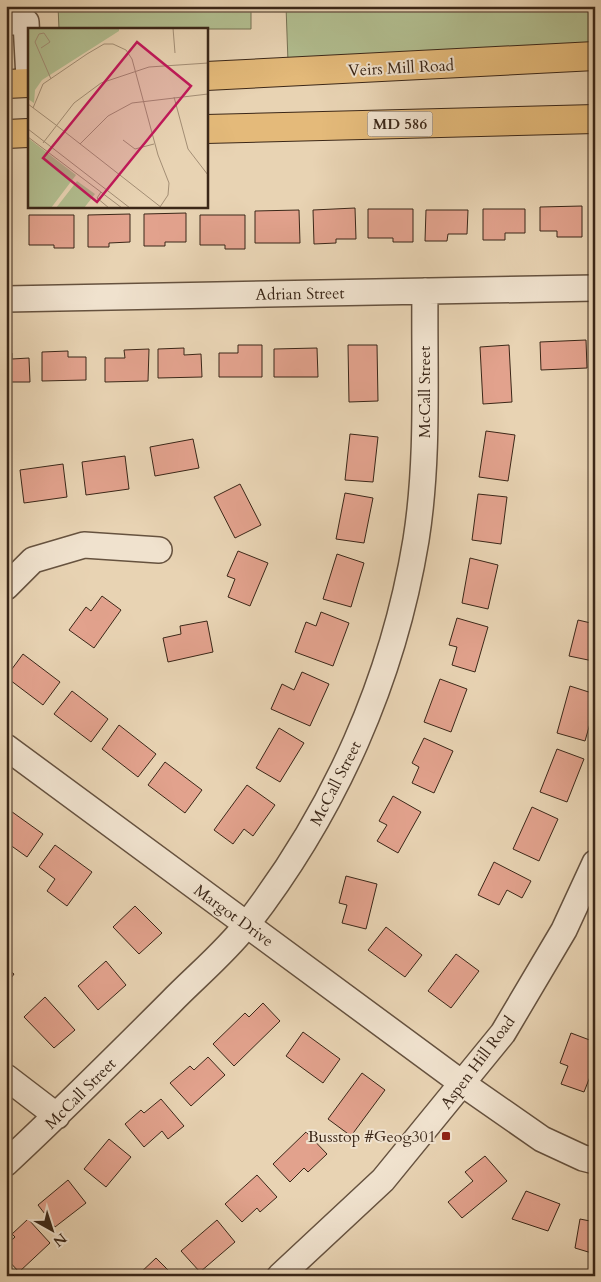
<svg xmlns="http://www.w3.org/2000/svg" width="601" height="1282" font-family="Cardo,serif">
<rect width="100%" height="100%" fill="#e8d3b3"/>
<filter id="stains"><feTurbulence type="fractalNoise" baseFrequency=".004" numOctaves="4"/><feColorMatrix values="0 0 0 0 .2 0 0 0 0 .09 0 0 0 0 .02 0 0 0 .5 -.17"/></filter>
<radialGradient id="worn" r=".72"><stop offset=".6" stop-color="#630" stop-opacity="0"/><stop offset="1" stop-color="#630" stop-opacity=".3"/></radialGradient>
<path fill="#b2be90" stroke="#767254" d="M58,6H251V29H59Z
M286,6H595V56L288,62Z"/>
<path fill="#e2a28d" stroke="#3b2718" d="M582,206V237H557V231H540V207Z
M355,208L356,239H336V243L314,244L313,210Z
M368,209H413V242H393V238H368Z
M483,209H525V233H505V240H483Z
M299,210L300,243H255V211Z
M426,210H468L467,234H448L447,241H425Z
M186,213V242H165V246H144V214Z
M130,214V242L109,243V247H88V215Z
M29,215H74V248H54V245H29Z
M200,215H245V249H225V245H200Z
M586,340L587,368L541,370L540,342Z
M238,345H262V377H219V353H238Z
M348,345H377L378,401L349,402Z
M509,345L512,402L483,404L480,347Z
M184,348V355L201,354L202,377L158,378V349Z
M317,348L318,377H274V349Z
M149,349L148,381L105,382V358H125L124,350Z
M68,351V357H86V380L42,381V352Z
M6,353H12V359L29,358L30,382H6Z
M486,431L515,435L508,481L479,477Z
M350,434L378,437L373,482L345,480Z
M193,439L199,468L155,476L150,447Z
M125,456L129,489L86,495L82,462Z
M63,464L67,497L24,503L20,470Z
M240,484L261,525L235,538L214,497Z
M345,493L373,498L364,543L336,539Z
M478,494L507,497L501,544L472,540Z
M238,551L268,563L250,606L228,597L235,579L227,576Z
M337,554L364,563L351,607L323,599Z
M470,558L498,565L488,609L462,603Z
M102,596L121,610L94,648L69,630L86,607L91,611Z
M321,612L349,623L333,666L295,652L306,622L316,626Z
M457,618L488,627L475,672L452,665L457,647L449,645Z
M578,620L595,624L593,661L569,656Z
M207,621L213,652L168,662L163,638L181,634L180,626Z
M23,654L60,682L43,705L6,677Z
M302,672L329,684L310,726L271,709L282,684L294,690Z
M440,679L467,689L451,732L424,722Z
M570,686L595,694V706L585,741L557,733Z
M72,691L108,719L91,742L54,714Z
M119,725L156,754L138,777L102,749Z
M279,728L304,743L280,782L256,768Z
M424,738L453,751L434,793L412,783L419,767L412,763Z
M557,749L584,759L567,802L540,792Z
M165,762L202,790L185,813L148,785Z
M247,785L275,805L253,836L244,829L233,844L214,830Z
M393,796L421,812L398,853L377,841L387,825L379,821Z
M532,807L558,819L539,861L513,849Z
M8,809L43,834L27,857L6,842V811Z
M55,845L92,872L67,906L47,891L55,879L39,867Z
M494,862L531,881L522,898L507,890L499,905L478,895Z
M346,876L377,884L366,929L342,923L347,905L339,903Z
M135,906L162,933L139,954L113,927Z
M386,927L422,955L405,977L368,950Z
M456,954L479,971L451,1008L428,991Z
M106,961L126,985L98,1010L78,986Z
M6,968L14,974L6,985Z
M45,997L75,1030L54,1048L24,1017Z
M263,1003L280,1021L234,1066L213,1044L245,1013L249,1017Z
M303,1032L340,1059L323,1083L286,1056Z
M571,1033L595,1042V1064L584,1092L561,1084L568,1066L560,1063Z
M208,1057L225,1075L191,1106L170,1083L190,1066L194,1070Z
M362,1073L385,1090L351,1136L328,1119Z
M161,1099L184,1126L168,1139L162,1131L144,1147L125,1124L141,1110L144,1113Z
M306,1132L327,1154L308,1172L304,1168L290,1182L273,1164Z
M109,1139L131,1157L106,1187L84,1169Z
M485,1156L507,1181L462,1218L448,1202L473,1181L465,1172Z
M257,1175L277,1197L260,1212L257,1208L242,1222L225,1204Z
M68,1180L86,1203L55,1227L38,1205Z
M526,1191L560,1204L548,1231L512,1219Z
M28,1219L50,1243L19,1272L6,1258V1245L15,1237L12,1234Z
M580,1219L595,1222V1254L575,1248Z
M217,1220L235,1242L200,1272L181,1251Z
M156,1258L174,1276H137Z"/>
<g fill="none" stroke-linecap="round" stroke-linejoin="round">
<defs>
<path id="minor" d="M6,22H26L29,79
M6,299L595,288
M6,587L33,560L84,545L159,550
M6,747L463,1084L542,1139L583,1158L595,1161
M6,1077L57,1116
M6,1163C62,1111 116,1057 170,1003C195,977 226,952 248,923C335,810 393,680 416,540C429,458 424,373 425,291
M280,1276L383,1180L503,1033L564,930L595,863"/>
<path id="major" d="M206,76L595,56
M6,84L29,83
M206,129L595,119
M6,134L29,133"/>
</defs>
<use href="#minor" stroke="#66523f" stroke-width="28"/>
<use href="#major" stroke="#3b2718" stroke-width="30"/>
<use href="#minor" stroke="#f0e2ce" stroke-width="25"/>
<use href="#major" stroke="#e4ba7a" stroke-width="28"/>
</g>
<rect fill="#8f2418" stroke="#f0e2ce" stroke-width="2" x="441" y="1131" width="10" height="10" rx="2.5"/>
<g text-anchor="middle" stroke-width="4" stroke-linejoin="round" paint-order="stroke">
<rect fill="#f0e2ce" stroke="#715f4f" stroke-width="1" x="367.5" y="111.5" width="65" height="25" rx="4"/>
<g font-size="15" font-weight="bold" fill="#3b2718">
<text x="400" y="129">MD 586</text>
</g>
<g font-size="16" fill="#3b2718" stroke="#f0e2ce">
<text transform="translate(401 67) rotate(-3)" y="6">Veirs Mill Road</text>
<text transform="translate(300 293) rotate(-1)" y="6">Adrian Street</text>
<text transform="translate(424 392) rotate(-90)" y="6">McCall Street</text>
<text transform="translate(335 783) rotate(-63)" y="6">McCall Street</text>
<text transform="translate(234 915) rotate(36)" y="6">Margot Drive</text>
<text transform="translate(477 1062) rotate(-53)" y="6">Aspen Hill Road</text>
<text transform="translate(80 1093) rotate(-45)" y="6">McCall Street</text>
</g>
<g font-size="16" fill="#3b2718" stroke="#f0e2ce" text-anchor="end">
<text x="436" y="1142">Busstop #Geog301</text>
</g>
</g>
<g transform="translate(28 28)">
<rect width="180" height="180" fill="#e8d3b3"/>
<path d="M0,0H91V3L14,52L7,62L6,75L0,71ZM0,110L48,147L23,180H0ZM49,153L67,166L56,180H28Z" fill="#b2be90"/>
<path fill="none" stroke="#a38e75" stroke-width="1" d="M145,0L147,25M13,20L22,14L16,5L11,6L7,14L23,51M146,69L160,121L180,147M0,76L28,97M5,80L15,56L59,26L76,16H85L98,22L104,31L130,127L141,155L140,167L132,179M28,97L134,180M0,101L102,180M0,109L94,180M95,112L107,121L126,116M15,115L46,75L73,55L121,39L180,35M52,116L80,88L104,75L180,66M73,164L69,170L81,180"/>
<path fill="#c2185b" fill-opacity="0.15" stroke="#c2185b" stroke-width="2.5" d="M109,14L163,58L69,174L15,130Z"/>
<rect width="180" height="180" fill="none" stroke="#3b2718" stroke-width="2.5"/>
</g>
<rect width="601" height="1282" fill="none" stroke="#e8d3b3" stroke-width="25"/>
<rect x="8" y="8" width="586" height="1267" fill="none" stroke="#3b2718" stroke-width="2.5"/>
<rect x="12" y="12" width="576" height="1257" fill="none" stroke="#3b2718"/>
<g transform="translate(52 1230) rotate(141)" stroke="#f0e2ce" stroke-width="4" paint-order="stroke">
<path d="M0-4L9 19L0 12L-9 19Z" fill="#3b2718"/>
<text y="-8" font-size="14" font-weight="bold" text-anchor="middle" fill="#3b2718">N</text>
</g>
<rect width="100%" height="100%" filter="url(#stains)"/>
<rect width="100%" height="100%" fill="url(#worn)"/>
</svg>
